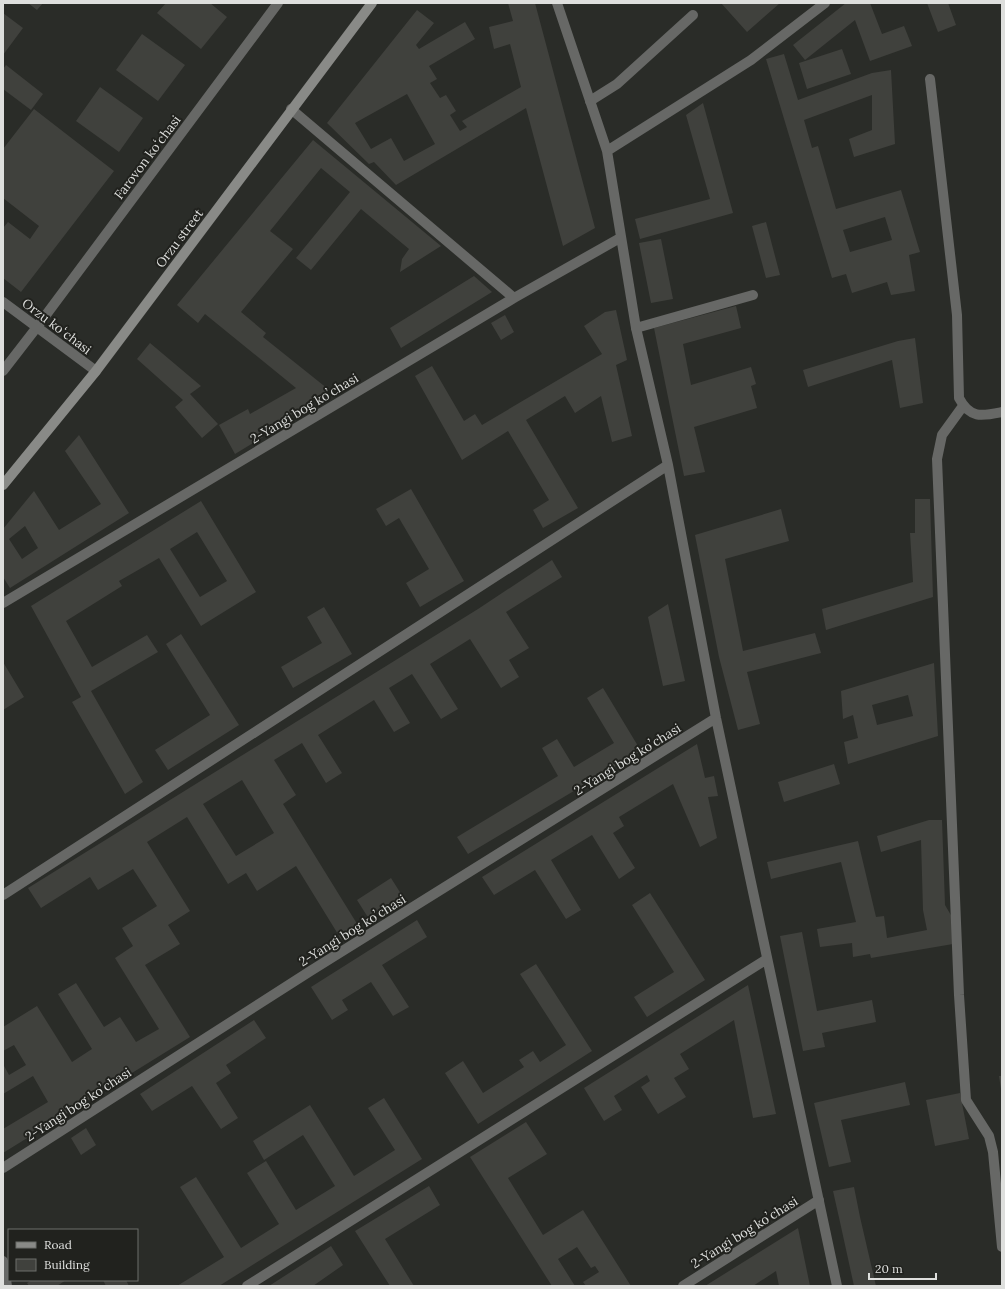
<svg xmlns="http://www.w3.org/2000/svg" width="1005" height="1289" font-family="Lora,serif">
<rect width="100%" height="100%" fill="#2a2c28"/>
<path fill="#40413d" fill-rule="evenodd" d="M28,3H43L37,10Z
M166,3H210L227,17L201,49L157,13Z
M508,3H535L595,228L563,246L526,108L396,185L374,162L369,164L327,123L417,10L434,23L416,45L419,49L465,22L475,39L429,66L437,79L430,83L440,98L446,95L456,111L450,115L460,131L467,127L462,121L521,87L510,44L494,49L489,27L513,21ZM407,94L435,144L404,161L391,138L371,149L355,123Z
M721,3H780L747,32Z
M846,3H870L882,34L904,26L912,46L870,61L855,20L805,60L793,45Z
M927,3H948L956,25L938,32Z
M3,13L23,28L3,55Z
M142,34L185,65L158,101L116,70Z
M842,49L851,74L807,89L799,63Z
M784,54L798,100L872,73L891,70L895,144L854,157L849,139L872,130V95L804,120L812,148L818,146L836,209L901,190L920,252L909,255L915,291L891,295L887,282L852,293L846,274L832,278L766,59ZM885,217L892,240L850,252L843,230Z
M6,65L43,94L31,110L3,89V69Z
M100,87L143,118L119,152L76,121Z
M703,103L733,213L640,239L635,219L710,199L686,115Z
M34,109L114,171L21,292L3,278V228L8,222L30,239L39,226L3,198V149Z
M313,140L441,246L400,272L402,259L409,249L361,209L311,270L296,258L350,192L321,168L270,231L293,249L241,312L266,333L263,337L328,389V392L261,433L263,437L235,454L219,425L248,409L250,414L296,388L205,314L198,323L177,305Z
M766,222L780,275L766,278L752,226Z
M661,239L673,299L651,303L639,243Z
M474,276L492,292L401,348L390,328Z
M736,306L741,328L683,344L691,385L751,367L756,384L751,386L757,408L694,427L705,472L684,476L654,328Z
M616,310L627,360L616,365L632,436L612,442L601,396L575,413L565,396L526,420L578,508L543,528L533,510L549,500L508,431L462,460L415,376L432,366L464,421L475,414L482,425L602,354L584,326L605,312Z
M505,315L514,332L501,340L491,323Z
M915,338L923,403L900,408L892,360L808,387L803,370L898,341Z
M150,343L201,386L190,394L218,424L202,438L175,407L183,400L137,359Z
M79,435L129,513L10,588L3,577V529L34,491L59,530L101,504L65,451ZM25,526L38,548L22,559L9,539Z
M411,489L464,581L420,607L406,583L429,569L399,518L386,526L376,509Z
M915,499H930L933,597L826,630L822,609L913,582L910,533H915Z
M201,501L256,592L201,626L159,558L119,581L122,586L66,621L92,667L147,635L158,652L91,691L143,782L125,794L72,702L81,697L31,606ZM197,532L227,581L200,597L170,549Z
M781,509L789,541L725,559L743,651L815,633L821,653L747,672L760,724L738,730L719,657L695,535Z
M552,560L562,577L506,612L529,648L509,660L519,677L501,688L470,639L430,664L458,709L441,719L412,674L389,688L410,723L394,732L374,700L318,735L342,773L326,783L302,743L274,760L296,795L283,804L359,927L341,939L296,866L257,891L246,873L228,884L187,817L147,842L190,911L168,925L180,944L145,965L190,1037L3,1153V1129L48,1102L33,1076L3,1094V1064L9,1075L26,1065L14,1045L3,1051V1027L37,1006L72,1062L92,1049L58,994L76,983L104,1027L120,1017L136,1042L159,1029L115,958L133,946L122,928L157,906L133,869L98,890L90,877L41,908L28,888L478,609ZM242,780L274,833L236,856L203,804Z
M668,604L685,681L663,686L648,617Z
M324,607L352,654L293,688L281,667L322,643L307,617Z
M181,634L239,725L168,770L155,750L210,715L166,644Z
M3,662L24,697L3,710Z
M934,663L938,736L848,764L844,742L858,738L853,715L843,719L841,691ZM908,695L913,716L877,725L872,705Z
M603,688L641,751L468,854L457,837L558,776L542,748L557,739L574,767L614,743L587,698Z
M697,744L705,778L714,776L718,796L708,797L717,838L700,847L673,784L619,817L624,826L613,833L635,868L619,879L592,835L551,860L581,910L566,919L535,870L494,895L482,877Z
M834,764L840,784L784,802L778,782Z
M929,820H942L945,905L952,917L953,944L871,958L870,954L853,957L852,943L820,947L817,929L856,922L841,862L771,879L767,862L858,841L876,917L884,916L887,938L927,930L923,910L921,840L881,852L877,836Z
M391,878L403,897L369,919L357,900Z
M650,893L705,980L647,1017L634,997L674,972L632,905Z
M417,920L427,937L382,965L409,1007L393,1016L371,982L342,1000L348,1010L332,1020L311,987Z
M802,932L817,1011L872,1000L876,1022L822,1033L825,1047L803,1051L780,936Z
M536,964L592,1051L478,1124L445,1073L463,1061L483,1093L524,1067L519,1060L533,1051L540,1062L566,1045L520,974Z
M748,985L776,1114L753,1118L734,1020L680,1054L689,1069L674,1078L686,1097L658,1114L641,1087L650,1081L647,1075L614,1096L622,1110L604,1121L584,1088Z
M254,1020L266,1038L226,1065L231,1073L216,1083L238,1118L221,1129L192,1086L152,1111L140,1094Z
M999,1076H1002V1089H1001Z
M905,1082L910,1105L841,1120L851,1162L829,1167L814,1103Z
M960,1093L969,1139L935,1146L926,1100Z
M384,1098L422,1159L219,1286H177L224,1257L180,1187L196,1177L241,1248L279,1224L247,1173L266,1161L296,1210L335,1186L303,1135L264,1160L253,1141L310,1105L354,1176L395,1150L368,1108Z
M526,1122L547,1154L508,1178L543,1235L583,1210L631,1286H586L583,1282L599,1272L595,1266L591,1268L577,1247L558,1259L575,1286H552L470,1157Z
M86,1128L96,1145L81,1155L71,1138Z
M429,1186L440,1205L385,1239L414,1286H390L355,1231Z
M854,1187L860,1217L876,1286H854L840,1222L833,1191Z
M798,1228L810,1286H779L776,1271L753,1286H705Z
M331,1246L343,1265L313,1286H269Z
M32,1280H66L57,1286H29L27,1283Z
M103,1280H126L129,1286H106Z"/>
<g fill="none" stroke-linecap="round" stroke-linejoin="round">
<path stroke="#676866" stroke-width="10" d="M590,101L617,84L693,15
M636,328L753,295
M3,371L37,327"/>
<path stroke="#676866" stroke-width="10" d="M557,3L607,151L636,328L668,465L716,718L837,1286
M930,79L957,315L959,398C970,419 982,416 1002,412
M291,109L514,298
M607,151L751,60L825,3
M3,302L96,371
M37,327L278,3
M963,406L942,435L937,459L959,995L966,1100L989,1136L993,1152L1002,1247
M3,603L514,298L620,238
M3,895L668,465
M3,1168L312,970L716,718
M3,1261L7,1286
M247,1286L767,959
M683,1286L819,1200"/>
<path stroke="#898a87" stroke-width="10" d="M3,485L96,371L372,3"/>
</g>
<g text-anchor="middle" stroke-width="4" stroke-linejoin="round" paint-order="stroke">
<g font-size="13" fill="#dedfdd" stroke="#21221e">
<text transform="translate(147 157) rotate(-53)" y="5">Farovon koʻchasi</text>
<text transform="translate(179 238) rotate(-53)" y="5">Orzu street</text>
<text transform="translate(57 326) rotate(37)" y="5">Orzu koʻchasi</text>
<text transform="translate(304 408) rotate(-31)" y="5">2-Yangi bog koʼchasi</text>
<text transform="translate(627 759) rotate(-32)" y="5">2-Yangi bog koʼchasi</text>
<text transform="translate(352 930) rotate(-32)" y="5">2-Yangi bog koʼchasi</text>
<text transform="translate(78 1104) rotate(-33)" y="5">2-Yangi bog koʼchasi</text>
<text transform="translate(744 1232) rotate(-32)" y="5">2-Yangi bog koʼchasi</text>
</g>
</g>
<rect width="1005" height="1289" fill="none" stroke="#dedfdd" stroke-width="8"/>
<rect x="8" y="1229" width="130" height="52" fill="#21221e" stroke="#6d6e6a"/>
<rect x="16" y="1242" width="20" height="6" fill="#898a87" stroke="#6d6e6a"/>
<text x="44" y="1249" font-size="12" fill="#dedfdd">Road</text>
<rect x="16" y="1259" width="20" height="12" fill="#40413d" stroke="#6d6e6a"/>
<text x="44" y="1269" font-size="12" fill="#dedfdd">Building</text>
<path d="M869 1273v6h67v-6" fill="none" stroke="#dedfdd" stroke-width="2"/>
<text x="875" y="1273" font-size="12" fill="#dedfdd" stroke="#21221e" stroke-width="3" paint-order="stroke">20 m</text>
</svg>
